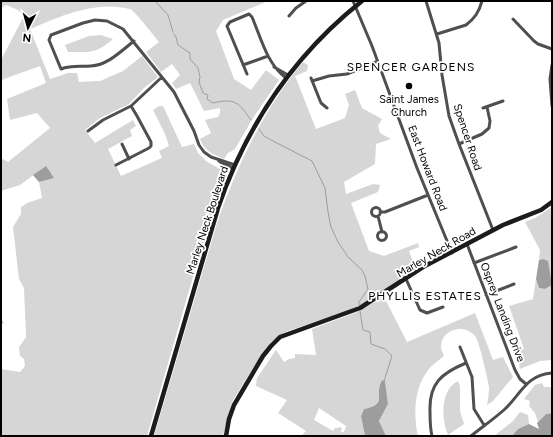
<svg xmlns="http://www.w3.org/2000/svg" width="553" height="437" font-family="Figtree,sans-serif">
<rect width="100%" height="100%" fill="#fff"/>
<path fill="#d6d6d6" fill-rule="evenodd" d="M1,1L20,2L23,1H268L223,20L216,31L234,79L251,90L266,70L279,80L253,118L235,149L228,153L224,159C213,154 204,151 200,139L211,133L205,120L218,117L220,113V108L204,111L190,83L176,89L172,83L180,75L172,64L161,72L146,52L159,42C153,35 136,12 130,9C97,0 60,16 30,29L50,79L68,73H77L79,82L100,81L123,71L142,56L158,77L144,88L129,104L100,118L85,130L95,143L133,120L136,126L130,130L132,136L108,149L121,176L162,158L159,151L169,146L165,134L153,110L159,106H163L182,147L194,144L198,153L206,161L220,169L226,177L208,225L147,436H1V369L20,372L25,366L24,359L20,356L19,347L26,337L24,288L19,279L13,227L21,214V207L27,203L42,198L39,182L53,178L46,166L20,185L1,191V158L8,162L50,128L37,113L10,120L7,99L46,83L40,66L4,79L1,82V60L24,16L18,10L6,5L1,8Z
M101,35L113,39C96,54 90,52 68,52L65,45L89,36Z
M303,62L308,65L307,71L295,76L316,129L345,118L349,105L345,94L355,90L362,108L382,119L378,126L380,133L391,139L376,144L375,164L344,182L346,194L373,184L380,185L378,192L351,203L369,251L384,256L418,243L419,247L409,251L414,264L423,260L425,264C404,275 386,290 366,302C342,315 314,322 288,331C279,335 273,340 266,348L233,400L229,412L223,436H154L217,223C237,165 264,109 303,62Z
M552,207V280L549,275L548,262L543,259L539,260L540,250L525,222L535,218Z
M536,279L539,288L545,289L552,285V360L540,361L520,369L517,352L524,349L509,306L533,299Z
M384,297L407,342L475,313L493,360L503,357L513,377L493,401L487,405C488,400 489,393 489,387C488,380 479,340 475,336C464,323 441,329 441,347C441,350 443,353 444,356C439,360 433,364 429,369C414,387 413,414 418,436H386L379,421L388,404L385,381L382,380C373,397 389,403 364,409L361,416L365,436H301L306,431L278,413L287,400L256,386L257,378L276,350L284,362L289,359L295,358V354L316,355L312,329L357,312ZM319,408L346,426L344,432H341L342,428L339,427L338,428H335L333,431L314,420Z
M458,381L460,386V411L464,424L448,435C441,419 440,390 458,381Z
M542,383L544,387H552V413L546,414L538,422L535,413L529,406L530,401L524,399L535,385Z
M520,412L528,415L529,424L518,429L512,436H494L512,422Z"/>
<path fill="#9d9d9d" d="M46,166L54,178L39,182L33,175Z
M543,259L548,261L552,285L545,289L539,288L536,279L539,260Z
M382,380L385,381L388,404L379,421L386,436H365L361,416L364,409C389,403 373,397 382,380Z
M552,413V436H512L518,429L529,424L539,429L537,423L546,414Z"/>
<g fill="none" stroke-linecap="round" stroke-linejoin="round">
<path stroke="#9d9d9d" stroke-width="1" d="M155,1L168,15L173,32
M174,34L176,37L178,45L190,53V59L198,68L200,77L199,82L203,93L208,95L207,99L213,103C217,102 222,101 226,101C239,100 244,111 251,120
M259,129L264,136L273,141L312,161L325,188L328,212L331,227L338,242L348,257L362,270L365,276L368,289L359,302V305
M360,311L363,330L370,332L371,344L385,349L392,356L384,381
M1,320L3,323"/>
<path stroke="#4f4f4f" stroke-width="3" d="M353,1L372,46L417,168L452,253
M426,1L439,43L442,75L449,116L459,144L493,230
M289,16L296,8L306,1
M513,19L534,41L538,44L552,49
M437,34L466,25C475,18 479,12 482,1
M134,41C121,51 108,65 91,66C80,67 71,65 61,69L49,40L51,35L83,23L95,20L107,21L123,29L174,92L194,131L199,145L204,152L211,157L235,165
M243,65L268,56
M552,65L550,79L552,106
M274,67L288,75
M247,74L227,26L230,22L249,14L252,17C261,38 267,64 286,78
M311,78L321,103L327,108
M312,81L329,76L347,74L376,62
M483,108L503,101
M88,131L103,120L131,106L162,77
M122,144L129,159
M459,144L482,134L489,128L490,121L487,107
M218,160L223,164L233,168
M116,165L149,148L151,146V142L137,116L131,106
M371.5 212a4.5 4.5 0 1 1 9 0a4.5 4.5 0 1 1-9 0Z
M380,212H385L428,195
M378,216L382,232
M377.5 236a4.5 4.5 0 1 1 9 0a4.5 4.5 0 1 1-9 0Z
M467,244L515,370L520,379L526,384
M474,263L516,247
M406,279L420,310L427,313L443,307
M486,295L514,284
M460,347L472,377L474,409L484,425
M432,436C430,428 430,420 430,411C429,383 442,373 466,363
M471,436C482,427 494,419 505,409C521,394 526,375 552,373"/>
<path stroke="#1c1c1c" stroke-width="4.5" d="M151,436L218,208C246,127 294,55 362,1
M226,436L229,419L234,405L263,356L271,346L280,337L360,308L423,267L503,225L541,210L552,202"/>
</g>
<circle fill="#000" stroke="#fff" stroke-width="1.5" cx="409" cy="86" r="4"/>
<g text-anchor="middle" stroke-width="3.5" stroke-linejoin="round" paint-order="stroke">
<g font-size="11" fill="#000" stroke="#fff">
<text x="409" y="103">Saint James<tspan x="409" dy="13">Church</tspan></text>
</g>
<g font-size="11" fill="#000" stroke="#fff">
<text transform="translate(468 137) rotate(72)" y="4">Spencer Road</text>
<text transform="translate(428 168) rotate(69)" y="4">East Howard Road</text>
<text transform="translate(207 220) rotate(-72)" y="4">Marley Neck Boulevard</text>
<text transform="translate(436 252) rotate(-30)" y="4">Marley Neck Road</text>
<text transform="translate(503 312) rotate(69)" y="4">Osprey Landing Drive</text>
</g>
<g font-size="12" letter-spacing="1" fill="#000" stroke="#fff">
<text x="411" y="71">SPENCER GARDENS</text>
<text x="425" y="300">PHYLLIS ESTATES</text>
</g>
</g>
<rect width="553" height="437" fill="none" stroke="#000000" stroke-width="4"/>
<g transform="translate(28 28) rotate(186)" stroke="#ffffff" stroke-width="3" paint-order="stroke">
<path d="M0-3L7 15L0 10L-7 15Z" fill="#000000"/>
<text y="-6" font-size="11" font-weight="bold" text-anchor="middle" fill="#000000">N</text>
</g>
</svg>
